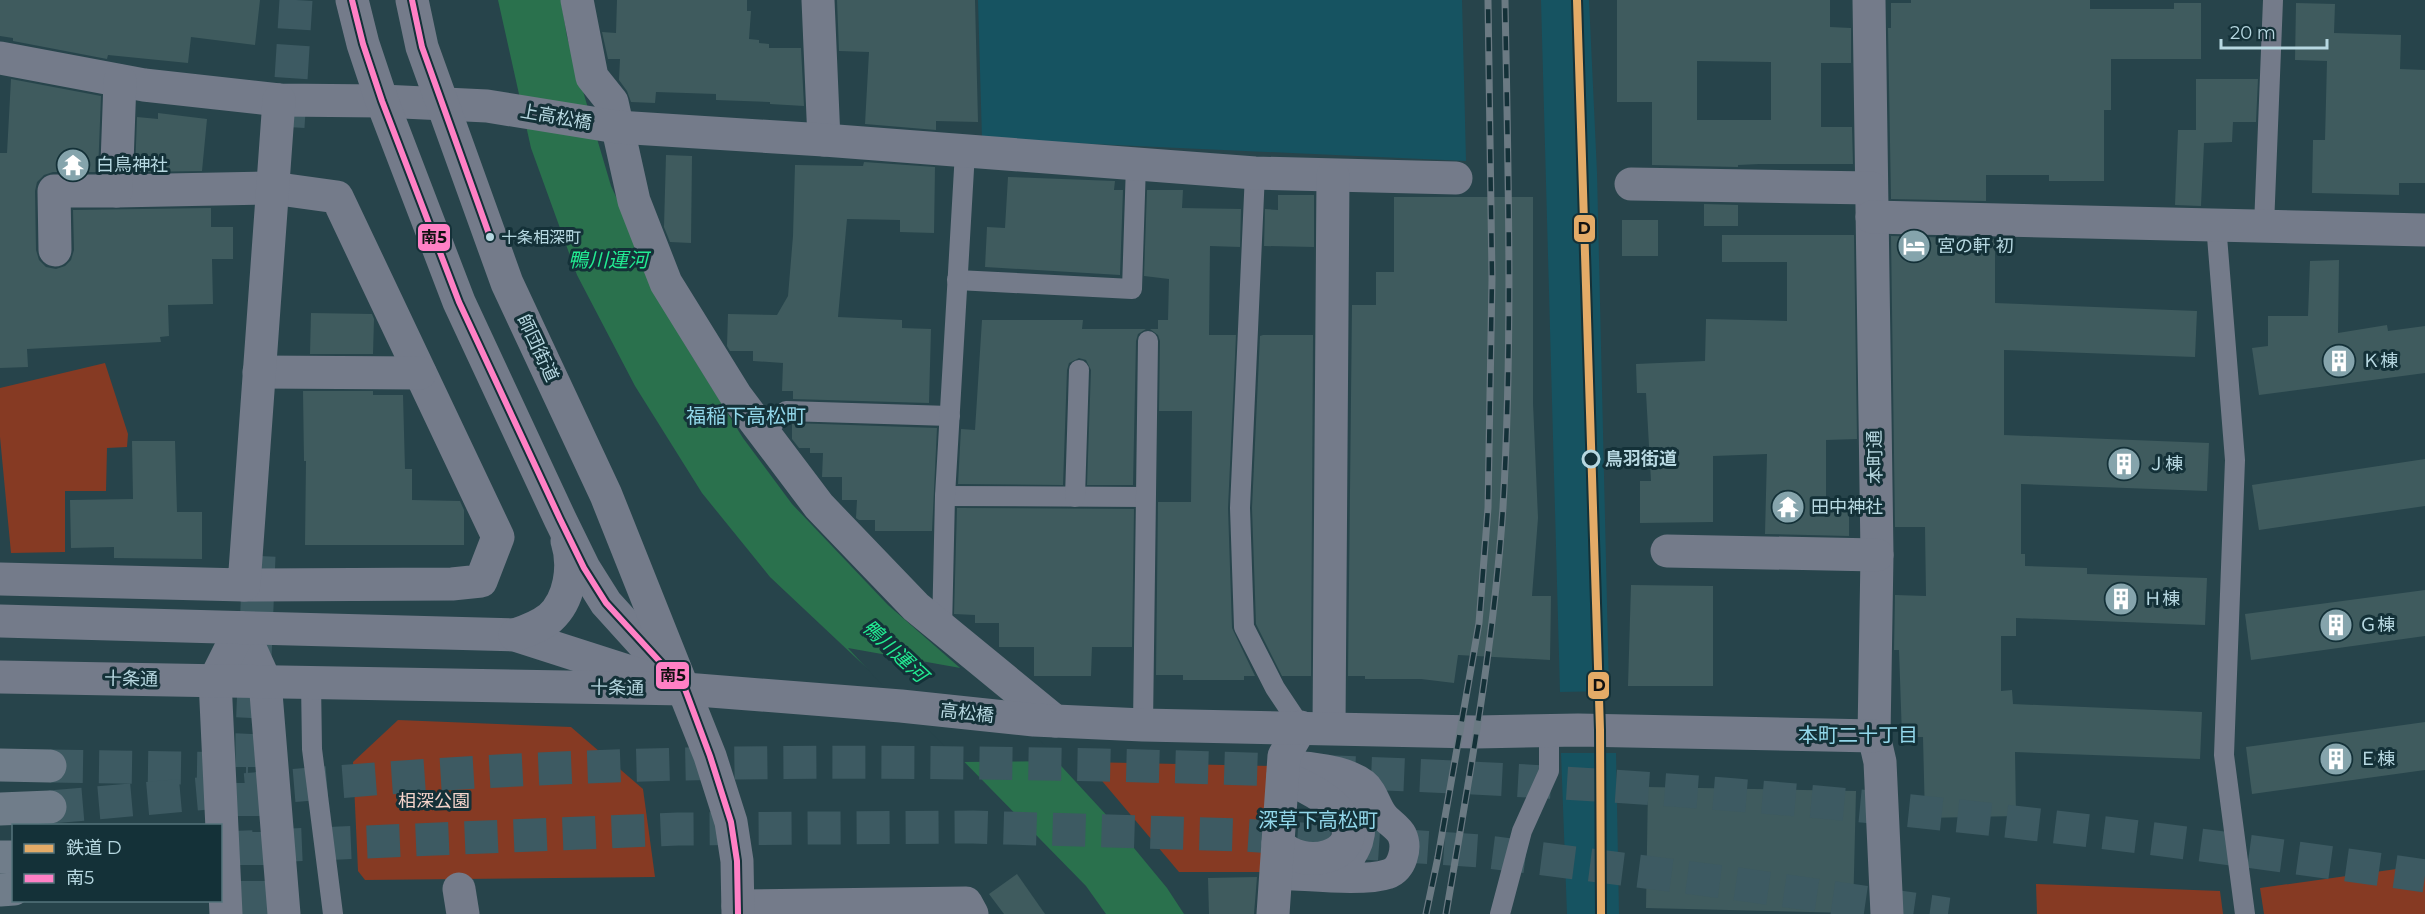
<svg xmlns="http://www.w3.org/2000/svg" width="2425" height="914" font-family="Montserrat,'Noto Sans JP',sans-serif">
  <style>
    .built { fill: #165361 }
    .green { fill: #863a23 }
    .water { fill: #2a714d }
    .pier { fill: #27444b }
    .building { fill: #3f5b5e; fill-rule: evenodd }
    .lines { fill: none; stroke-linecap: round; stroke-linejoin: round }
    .motorway-tunnel { stroke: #3d5a62; stroke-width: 33; stroke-dasharray: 33 16; stroke-linecap: butt }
    .service { stroke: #747b8a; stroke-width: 20 }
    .pedestrian { stroke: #747b8a; stroke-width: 30 }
    .minor { stroke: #747b8a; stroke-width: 33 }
    .tertiary { stroke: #747b8a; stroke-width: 33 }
    .motorway { stroke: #707d8a; stroke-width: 33 }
    .rail-casing { stroke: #6b7a83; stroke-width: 7 }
    .rail { stroke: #143138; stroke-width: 4.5; stroke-dasharray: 14; stroke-linecap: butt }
    .bus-1-casing { stroke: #143138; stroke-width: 10 }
    .bus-1 { stroke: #ff80c5; stroke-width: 6 }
    .rail-1-casing { stroke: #143138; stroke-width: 12 }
    .rail-1 { stroke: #e4ab67; stroke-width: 8 }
    .bus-dot { fill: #b7d8e1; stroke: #143138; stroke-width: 2 }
    .stop-dot { fill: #143138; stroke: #b7d8e1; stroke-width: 3 }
    .labels { text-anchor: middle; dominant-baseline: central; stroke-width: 6; stroke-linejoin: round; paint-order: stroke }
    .bus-label { font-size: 16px; fill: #b7d8e1; stroke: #143138; text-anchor: start }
    .street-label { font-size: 18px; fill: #b7d8e1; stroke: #143138 }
    .poi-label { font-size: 18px; fill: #b7d8e1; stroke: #143138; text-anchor: start }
    .stop-label { font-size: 18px; font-weight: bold; fill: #b7d8e1; stroke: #143138; text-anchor: start }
    .park-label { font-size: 18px; fill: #f6d5cc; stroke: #143138 }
    .water-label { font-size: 20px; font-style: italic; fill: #22eb92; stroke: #143138 }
    .neighbourhood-label { font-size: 20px; fill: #92d7ea; stroke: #143138 }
    .line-badge { stroke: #143138; stroke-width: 2 }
    .pale-badge-label { font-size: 16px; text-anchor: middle; font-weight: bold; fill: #111 }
  </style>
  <rect width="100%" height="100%" fill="#27444b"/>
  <!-- built -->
  <g class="built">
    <polygon points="978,0 1462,0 1466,161 982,139"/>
    <polygon points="1541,0 1589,0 1597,173 1609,691 1560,692"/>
    <polygon points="1561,753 1616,753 1619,914 1567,914"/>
  </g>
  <!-- green -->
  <g class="green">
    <polygon points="105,363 128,434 127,447 107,448 106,491 65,491 65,552 11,553 0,437 0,388"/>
    <polygon points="398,720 571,727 643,789 655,877 365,880 358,871 353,762"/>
    <polygon points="1086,762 1271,766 1270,872 1179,872"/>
    <polygon points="2425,865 2425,914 2264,914 2260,888"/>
    <polygon points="2036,884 2220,891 2223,914 2037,914"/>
  </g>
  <!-- water -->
  <polygon class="water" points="498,0 561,0 567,37 611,186 684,343 743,438 792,504 888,605 959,667 1051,755 1110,819 1167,888 1184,914 1106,914 1086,886 938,735 770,577 702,493 635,386 577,275 531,148"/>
  <!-- pier -->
  <polygon class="pier" points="848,648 966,669 1061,761 961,762 883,686"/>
  <!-- building -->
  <g class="building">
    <polygon points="0,0 260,0 255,45 191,37 188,63 108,55 107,59 13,41 13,38 0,36"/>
    <polygon points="617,0 747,0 747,11 751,11 749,39 759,40 759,43 769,44 769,48 801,48 804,106 770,104 770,102 716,100 716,94 656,92 655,103 631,102 627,91 619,80 620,59 608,59 602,32 616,33"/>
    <polygon points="837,0 975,0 978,122 936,121 936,130 865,124 869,52 839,51"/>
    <path d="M1617 0H1830V27L1851 28V63H1821V127H1852L1853 164H1759L1738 165V167L1652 165V102H1617ZM1697 61 1771 62V120H1697Z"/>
    <polygon points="1911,0 2090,0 2090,9 2174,9 2174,3 2201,3 2201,59 2111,59 2111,110 2104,110 2104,181 2049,181 2049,175 1986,175 1986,201 1891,199 1888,28 1891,28 1891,3 1911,3"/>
    <polygon points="2296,3 2335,4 2334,33 2401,35 2400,69 2425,70 2425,183 2399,183 2399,195 2312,193 2313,140 2325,140 2327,61 2295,60"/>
    <polygon points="11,79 101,96 98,172 53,172 44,175 37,182 35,191 36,250 39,260 46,267 56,269 65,266 71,260 74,250 73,210 211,208 211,227 233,227 233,259 212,259 213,304 168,305 169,336 160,337 161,342 27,349 28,367 0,368 0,153 7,153"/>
    <polygon points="2196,79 2258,79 2256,122 2233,122 2232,142 2204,143 2201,206 2175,205 2178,130 2196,130"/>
    <polygon points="158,113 207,119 202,171 135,172 137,117 158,119"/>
    <polygon points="666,155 692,156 691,243 670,242 664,227"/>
    <polygon points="864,162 935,167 934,233 900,232 900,220 847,219 838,317 902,320 902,328 931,329 929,403 793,399 793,391 782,391 783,363 753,361 753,351 730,351 727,346 728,314 777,315 788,296 793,236 795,165 863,166"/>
    <polygon points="1008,177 1115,181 1114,190 1123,190 1120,275 985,267 987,227 1005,228"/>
    <polygon points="1147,190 1183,190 1182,208 1241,209 1240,247 1210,246 1209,335 1236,335 1228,508 1232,628 1255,676 1244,676 1244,680 1183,680 1183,675 1156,675 1158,502 1191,502 1192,411 1159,411 1160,341 1158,335 1150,329 1158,329 1158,320 1168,320 1169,279 1144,276"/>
    <polygon points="1278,195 1314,195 1314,247 1264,246 1265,209 1278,210"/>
    <polygon points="1394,197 1533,197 1533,403 1538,518 1532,596 1551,596 1550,660 1458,655 1454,683 1421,679 1365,679 1365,676 1348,676 1352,305 1376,305 1376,272 1394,272"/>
    <polygon points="1704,204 1738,205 1738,226 1704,226"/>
    <rect x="1622" y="220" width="36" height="36"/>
    <polygon points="1722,235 1854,235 1857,439 1826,440 1826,510 1849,510 1849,536 1765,534 1767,454 1713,456 1713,522 1640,523 1640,481 1651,481 1646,393 1637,393 1636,364 1705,361 1706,319 1787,321 1787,262 1722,262"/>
    <polygon points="1891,236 1995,239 1995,303 2197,311 2195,357 2004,350 2004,435 2209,443 2207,491 2021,484 2021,554 2025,554 2025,566 2087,568 2087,574 2207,578 2205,625 2016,618 2016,636 2001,636 2001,691 2012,690 2013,704 2202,712 2200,759 2015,752 2016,816 1925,818 1923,737 1902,737 1899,650 1894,650 1895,595 1926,596 1925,527 1895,527"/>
    <polygon points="2339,260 2338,333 2387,325 2388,331 2425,326 2425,373 2259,395 2252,348 2268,346 2268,316 2308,316 2310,261"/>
    <polygon points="311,313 372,314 374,319 373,354 310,354"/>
    <polygon points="982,320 1083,320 1082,329 1146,329 1138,334 1136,341 1133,485 1087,485 1091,370 1086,360 1079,358 1069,363 1067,370 1063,485 958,484 961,429 975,430"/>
    <polygon points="1263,335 1313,335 1311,676 1282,676 1256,624 1252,508 1260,336"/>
    <polygon points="303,391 373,391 373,395 403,395 405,469 412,469 412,500 460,501 464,510 464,545 305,545 306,461 304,461"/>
    <polygon points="792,423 937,428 932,531 875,531 875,520 859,520 856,518 857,500 842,500 842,477 822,477 823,453 810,453 810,448 799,448 792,439"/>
    <polygon points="132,441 175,441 177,512 202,512 202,559 114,558 114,547 71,548 70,500 133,499"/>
    <polygon points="2425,459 2425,506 2259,530 2252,485"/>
    <polygon points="957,508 1134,509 1132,647 1092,647 1091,676 1034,676 1034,647 999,647 999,623 975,623 975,615 954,614"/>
    <polygon points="1631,585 1713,586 1713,686 1628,686"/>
    <polygon points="2425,590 2425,636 2251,660 2245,614"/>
    <polygon points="2425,722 2425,770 2252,794 2246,747"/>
    <polygon points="1648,787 1856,791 1853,913 1646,908"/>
    <polygon points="1017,874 1045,914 1004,914 989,894"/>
    <polygon points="1257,877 1254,914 1209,914 1208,878"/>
  </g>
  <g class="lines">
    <!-- motorway-tunnel -->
    <g class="motorway-tunnel">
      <polyline points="288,127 296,0"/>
      <polyline points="50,766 248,769"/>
      <path d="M50 807C193 795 336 780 480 772 687 760 895 761 1102 765 1313 770 1525 778 1736 795 1966 813 2196 843 2425 876"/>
      <polyline points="220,848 678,829 973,827 1243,835 1481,851 1731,883 1948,914"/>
      <polyline points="252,914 252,735 259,556"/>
    </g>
    <!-- service -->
    <g class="service">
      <polyline points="1255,173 1240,508 1244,627 1275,688 1301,727"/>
      <polyline points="2216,224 2235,460 2224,755 2245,914"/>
      <polyline points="2264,226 2273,0"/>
      <polyline points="957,280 1132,289 1136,164"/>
      <polyline points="762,434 786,411 950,416"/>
      <polyline points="945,496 1145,497"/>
      <polyline points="1075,497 1079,370"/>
      <polyline points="942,630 945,496 965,152"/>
      <polyline points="311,682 312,749 333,914"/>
      <polyline points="1143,725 1148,341"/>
      <polyline points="1500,914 1522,831 1549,771 1549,730"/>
    </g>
    <!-- pedestrian -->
    <path class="pedestrian" d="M1302 766C1323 769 1347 771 1364 784 1373 791 1376 806 1383 815 1388 822 1398 827 1402 835 1408 848 1402 870 1388 874 1364 882 1312 876 1286 875V867C1302 867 1328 871 1342 864 1350 860 1355 850 1358 842 1370 801 1333 788 1302 778Z"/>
    <!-- minor -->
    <g class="minor">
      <polyline points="577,0 592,77 612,102 634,201 666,283 736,396 819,506 916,607 1055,721"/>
      <polyline points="818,0 824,140"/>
      <polyline points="1869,0 1877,555 1874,736 1880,762 1887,914"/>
      <polyline points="0,58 144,85 279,100 382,101 487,106 617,127 824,140 1255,173 1456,178"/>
      <polyline points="1631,184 1871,188"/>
      <polyline points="116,191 272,188 337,197 498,537 481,581 452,584 244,585"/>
      <polyline points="55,250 54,191 116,191 120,81"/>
      <polyline points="259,372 420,373"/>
      <polyline points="1667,551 1877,555"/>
      <polyline points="0,579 244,585 279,100"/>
      <polyline points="241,628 265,681 284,914"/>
      <polyline points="1329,727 1333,176"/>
      <path d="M1278 843C1302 873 1365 856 1344 819 1332 798 1303 786 1283 776"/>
      <polyline points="459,889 463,914"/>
      <polyline points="738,906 966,903 972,914"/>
      <polyline points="226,914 215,680 241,628"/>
      <polyline points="1273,914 1284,756 1301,727"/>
    </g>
    <!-- tertiary -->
    <g class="tertiary">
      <polyline points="352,0 363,44 382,101 459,302 560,519 584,568 606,603 673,677"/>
      <polyline points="412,0 422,47 507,283 606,495 710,756 731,822 737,861 738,914"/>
      <polyline points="1872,217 2425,230"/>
      <polyline points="0,621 515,635 649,678"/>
      <path d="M515 635C527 631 540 626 550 618 570 600 575 566 567 541"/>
      <polyline points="0,677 685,689 901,706 1034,720 1143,725 1476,732 1578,730 1874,736"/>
    </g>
    <!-- motorway -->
    <g class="motorway">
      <polyline points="0,765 50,766"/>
      <polyline points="0,809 50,807"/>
      <polyline points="0,857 14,857"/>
      <polyline points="0,890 14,889"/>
    </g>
    <defs>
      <g id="rail">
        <polyline points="1426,914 1438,857 1479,623 1488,508 1492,278 1488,0"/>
        <path d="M1446 914C1469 779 1494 644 1503 507 1513 338 1508 169 1505 0"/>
      </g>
    </defs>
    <!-- rail casing -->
    <use href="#rail" class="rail-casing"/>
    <!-- rail -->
    <use href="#rail" class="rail"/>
    <defs>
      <g id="bus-1">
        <polyline points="352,0 363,44 382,101 459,302 560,519 584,568 606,603 685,689 710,756 731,822 737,861 738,914"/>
        <polyline points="412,0 422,47 490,237"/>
      </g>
    </defs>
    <!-- bus-1 casing -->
    <use href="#bus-1" class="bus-1-casing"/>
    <!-- bus-1 -->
    <use href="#bus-1" class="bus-1"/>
    <defs>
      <polyline id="rail-1" points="1577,0 1600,730 1601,914"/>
    </defs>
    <!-- rail-1 casing -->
    <use href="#rail-1" class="rail-1-casing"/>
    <!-- rail-1 -->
    <use href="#rail-1" class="rail-1"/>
  </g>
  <!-- icons -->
  <defs>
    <symbol id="temple-disc" viewBox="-11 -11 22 22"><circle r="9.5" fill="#85a4ac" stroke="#143138"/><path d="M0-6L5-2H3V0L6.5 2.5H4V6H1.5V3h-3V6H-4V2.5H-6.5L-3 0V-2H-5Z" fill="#fff"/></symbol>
    <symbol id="hotel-disc" viewBox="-11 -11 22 22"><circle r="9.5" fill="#85a4ac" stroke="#143138"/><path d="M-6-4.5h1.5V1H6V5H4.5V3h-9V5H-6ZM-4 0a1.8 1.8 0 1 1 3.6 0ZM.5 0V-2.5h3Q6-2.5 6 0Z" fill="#fff"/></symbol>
    <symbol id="building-disc" viewBox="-11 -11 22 22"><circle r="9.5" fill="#85a4ac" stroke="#143138"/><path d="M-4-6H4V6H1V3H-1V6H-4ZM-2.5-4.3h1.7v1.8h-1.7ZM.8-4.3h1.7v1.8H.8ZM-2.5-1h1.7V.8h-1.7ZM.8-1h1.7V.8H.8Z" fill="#fff"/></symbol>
  </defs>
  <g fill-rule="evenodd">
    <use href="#temple-disc" x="54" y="146" width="38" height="38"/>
    <use href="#hotel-disc" x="1895" y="227" width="38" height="38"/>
    <use href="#building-disc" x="2320" y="342" width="38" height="38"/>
    <use href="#building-disc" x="2105" y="445" width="38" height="38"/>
    <use href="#temple-disc" x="1769" y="488" width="38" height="38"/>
    <use href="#building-disc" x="2102" y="580" width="38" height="38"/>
    <use href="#building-disc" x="2317" y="606" width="38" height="38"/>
    <use href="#building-disc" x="2317" y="740" width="38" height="38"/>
  </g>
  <!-- markers -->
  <circle class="bus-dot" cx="490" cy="237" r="5"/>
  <circle class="stop-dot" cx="1591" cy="459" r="8"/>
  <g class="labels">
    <!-- bus labels -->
    <g class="bus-label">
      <text x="501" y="237">十条相深町</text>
    </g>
    <!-- street labels -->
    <g class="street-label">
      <text transform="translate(556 117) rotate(10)">上高松橋</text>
      <text transform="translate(538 348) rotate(65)">師団街道</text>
      <text transform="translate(1875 457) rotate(-91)">本町通</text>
      <text transform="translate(131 679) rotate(1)">十条通</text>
      <text transform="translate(617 688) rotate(1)">十条通</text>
      <text transform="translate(967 713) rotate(6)">高松橋</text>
    </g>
    <!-- poi labels -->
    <g class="poi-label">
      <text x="96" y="165">白鳥神社</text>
      <text x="1937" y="246">宮の軒 初</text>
      <text x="2362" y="361">Ｋ棟</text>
      <text x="2147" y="464">Ｊ棟</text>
      <text x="1811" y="507">田中神社</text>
      <text x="2144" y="599">Ｈ棟</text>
      <text x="2359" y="625">Ｇ棟</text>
      <text x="2359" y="759">Ｅ棟</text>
    </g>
    <!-- stop labels -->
    <g class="stop-label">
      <text x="1605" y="459">鳥羽街道</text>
    </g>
    <!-- park labels -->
    <g class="park-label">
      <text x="434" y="801">相深公園</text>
    </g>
    <!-- water labels -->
    <g class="water-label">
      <text x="608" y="260">鴨川運河</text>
      <text transform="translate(895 651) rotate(43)">鴨川運河</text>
    </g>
    <!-- neighbourhood labels -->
    <g class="neighbourhood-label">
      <text x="746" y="416">福稲下高松町</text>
      <text x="1858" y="735">本町二十丁目</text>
      <text x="1318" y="820">深草下高松町</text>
    </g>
  </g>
  <g class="line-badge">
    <rect x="1573" y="214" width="23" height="29" rx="6" fill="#e4ab67"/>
    <rect x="417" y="223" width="34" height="29" rx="6" fill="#ff80c5"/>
    <rect x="655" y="661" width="35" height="29" rx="6" fill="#ff80c5"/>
    <rect x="1587" y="671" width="23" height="29" rx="6" fill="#e4ab67"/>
  </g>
  <g class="pale-badge-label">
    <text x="1584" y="234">D</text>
    <text x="434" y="243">南5</text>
    <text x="673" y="681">南5</text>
    <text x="1599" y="691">D</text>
  </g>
  <!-- legend -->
  <rect x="12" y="824" width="210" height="78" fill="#143138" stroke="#55747c" stroke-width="1.5"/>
  <rect x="24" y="844" width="30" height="9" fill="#e4ab67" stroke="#55747c" stroke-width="1.5"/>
  <text x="66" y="854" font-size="18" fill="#b7d8e1">鉄道 D</text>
  <rect x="24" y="874" width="30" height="9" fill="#ff80c5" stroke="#55747c" stroke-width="1.5"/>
  <text x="66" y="884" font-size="18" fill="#b7d8e1">南5</text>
  <!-- scale -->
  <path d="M2221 39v9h106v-9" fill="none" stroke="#b7d8e1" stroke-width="3"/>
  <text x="2230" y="39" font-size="18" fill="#b7d8e1" stroke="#143138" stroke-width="4.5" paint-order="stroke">20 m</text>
</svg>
